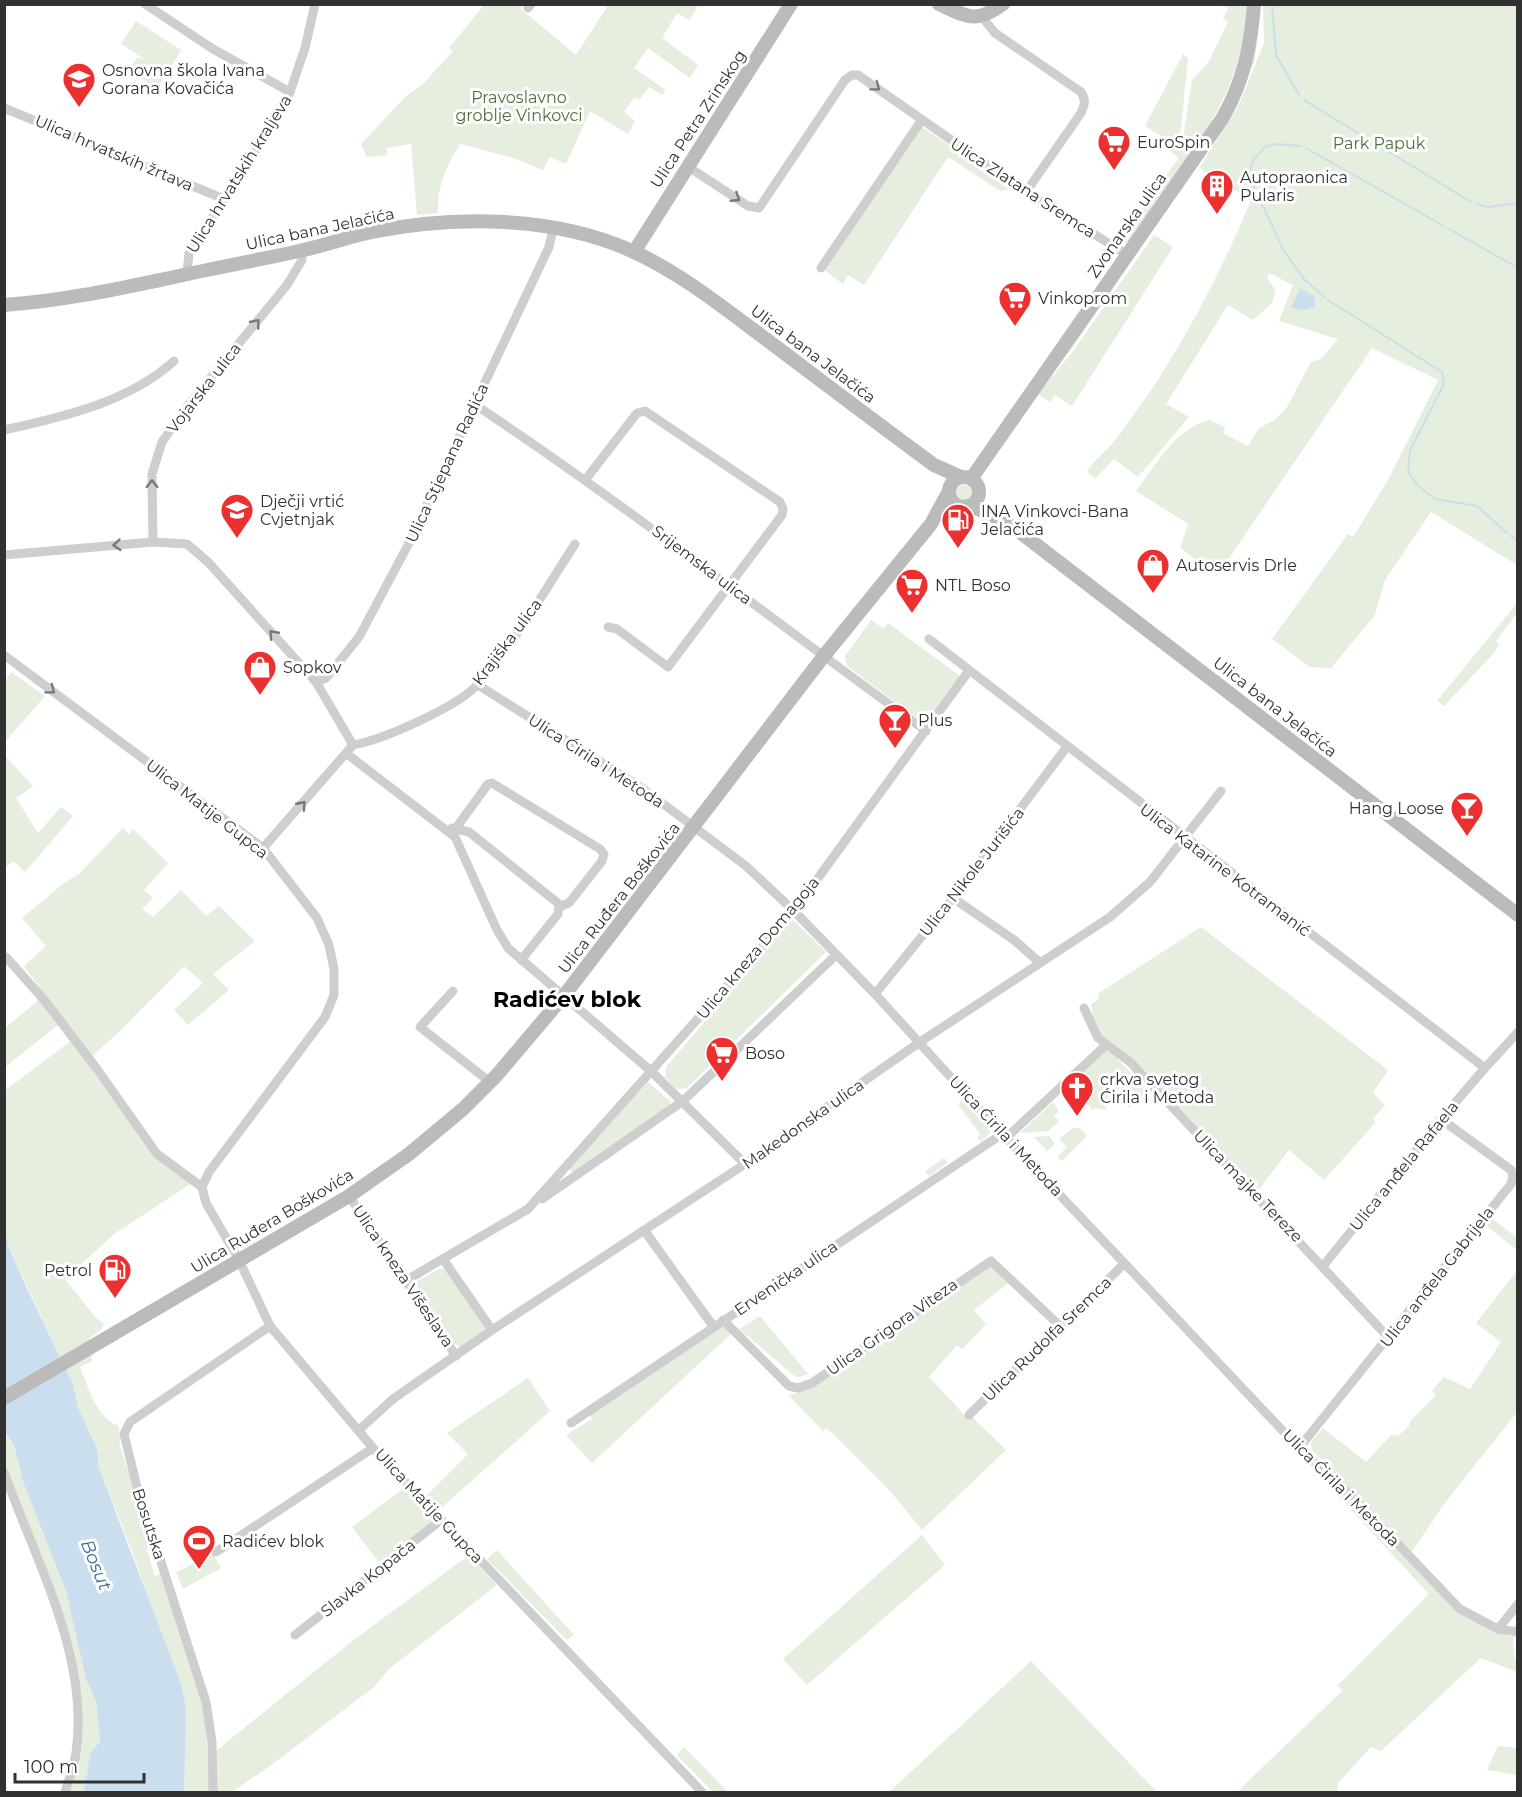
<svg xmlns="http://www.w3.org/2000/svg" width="1522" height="1797" font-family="Montserrat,sans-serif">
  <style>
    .green { fill: #e6eedf }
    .water { fill: #cbdeee }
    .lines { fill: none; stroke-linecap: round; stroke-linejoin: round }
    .stream { stroke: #cbdeee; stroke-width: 2 }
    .street { stroke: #cecece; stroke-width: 9 }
    .secondary { stroke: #bbb; stroke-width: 14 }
    .oneway { stroke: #787878 }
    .labels { text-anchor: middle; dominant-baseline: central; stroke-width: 6; stroke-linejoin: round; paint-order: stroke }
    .poi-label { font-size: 16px; fill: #313131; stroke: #fff; text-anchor: start }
    .park-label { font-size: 16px; fill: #506f3c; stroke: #fff }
    .street-label { font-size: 16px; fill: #313131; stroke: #fff }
    .water-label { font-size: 18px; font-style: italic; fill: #3b6c97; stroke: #fff }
    .district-label { font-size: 22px; font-weight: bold; fill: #000; stroke: #fff }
  </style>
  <rect width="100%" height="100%" fill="#fff"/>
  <!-- green -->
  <g class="green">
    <path d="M485 4 523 5 521 9 576 55 608 5H698L690 20 677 13 662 38 698 65 690 78 648 48 634 68 666 90 662 95 649 87 639 100 634 98 624 112 635 121 628 134 590 111 566 164 550 157 543 170 513 158 460 144C446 167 437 185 438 213L417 215 411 144 386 148 388 155 367 157 361 144 407 95 422 85 453 51 449 48Z"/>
    <path d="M1224 5H1247C1245 97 1180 168 1129 241L1120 245 1113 242 1116 236 1123 233 1179 158 1166 148 1177 147 1182 144 1192 80 1208 63 1228 22 1223 19 1228 8Z"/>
    <polygon points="1258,5 1261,5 1255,59 1236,108 1073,347 1050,373 1223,123"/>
    <path d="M1263 5H1517V565L1431 512 1385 580 1375 615 1331 668 1310 667 1272 639 1348 534 1353 537 1388 480 1438 380 1372 348 1217 576 1180 548 1188 524 1136 491C1157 464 1176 428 1209 420L1225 427 1223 433 1248 446 1259 428 1275 420 1287 407 1311 362 1321 359 1338 339 1279 321 1293 285 1269 273 1267 278 1276 291 1272 303 1253 320 1228 305 1166 404 1189 417 1138 477 1114 459 1095 479 1087 471C1094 461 1104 453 1112 444 1170 370 1215 287 1251 200L1199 168 1238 107 1264 43Z"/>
    <polygon points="136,21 181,50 158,88 128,71 138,57 147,61 121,44"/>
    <polygon points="1183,54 1188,59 1180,136 1171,142 1145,126"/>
    <polygon points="922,127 1015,189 1000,191 948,157 864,285 848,275 843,284 824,270"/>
    <polygon points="1154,235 1173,247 1072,406 1055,395 1051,402 1037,394 1071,354"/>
    <circle cx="964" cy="493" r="8"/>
    <polygon points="1517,603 1517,613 1496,641 1499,645 1493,654 1444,706 1437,701"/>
    <polygon points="871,620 884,629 888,623 960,676 930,717 924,720 915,717 846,665 845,656"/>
    <polygon points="11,672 45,696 5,742 5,682"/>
    <polygon points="5,756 33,786 16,798 38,833 61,807 73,816 25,872 13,861 5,868"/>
    <polygon points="123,828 129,835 133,829 168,863 144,890 153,898 142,909 153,917 181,890 206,916 219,906 255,941 213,974 229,990 188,1025 174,1010 203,983 184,966 120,1031 90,1058 24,966 46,946 22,918 64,883 79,874"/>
    <polygon points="792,919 826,952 687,1088 676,1089 665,1077 666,1067"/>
    <polygon points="1201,927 1388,1070 1373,1093 1385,1105 1373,1119 1376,1122 1324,1180 1289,1150 1257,1192 1105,1040 1094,1026 1091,1004 1098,1000 1099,993"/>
    <polygon points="40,999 58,1025 5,1067 5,1028"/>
    <path d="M71 1041 156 1158 192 1183 114 1234 65 1279 95 1317 104 1324 101 1330 89 1338 92 1361 80 1367C89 1388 96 1418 119 1426L120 1446 152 1545 147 1550 155 1576 160 1574 196 1679 205 1717 210 1792H183L186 1708 132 1551 99 1468 97 1449 78 1407 73 1384 9 1248 4 1229V1091Z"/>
    <polygon points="1105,1051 1111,1052 1131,1073 1104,1110 1095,1108 1093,1110 1084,1100 1080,1104 1075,1103 1063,1090 1071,1082 1075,1082 1075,1078"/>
    <polygon points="1137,1079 1147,1091 1129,1108 1120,1099 1131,1089 1129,1088"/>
    <polygon points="648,1082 670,1101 670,1107 574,1173 571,1172 570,1167"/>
    <polygon points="963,1100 991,1132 981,1142 977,1137 980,1134 958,1104"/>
    <polygon points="1053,1102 1059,1111 1054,1116 1059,1122 1048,1131 1020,1133"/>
    <polygon points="1073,1128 1080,1128 1087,1136 1062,1161 1057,1157 1067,1147 1059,1139"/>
    <polygon points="1050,1136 1055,1144 1047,1151 1034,1137"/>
    <polygon points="944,1158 948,1163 929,1176 925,1171"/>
    <polygon points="1489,1216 1517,1238 1517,1250 1483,1223"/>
    <polygon points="992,1265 1011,1281 974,1310 986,1325 962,1349 957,1345 929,1377 969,1420 972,1417 1006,1450 922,1530 891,1492 833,1434 826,1428 823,1431 789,1396 815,1385"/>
    <polygon points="438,1269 445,1269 485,1326 484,1330 461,1347 454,1344 415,1285 416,1282"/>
    <polygon points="1517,1271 1517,1412 1444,1504 1411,1553 1319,1458 1312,1450 1311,1442 1323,1428 1366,1462 1392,1434 1398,1436 1409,1426 1410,1421 1436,1395 1432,1390 1444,1377 1470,1389 1501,1342 1476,1323"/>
    <polygon points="760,1316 808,1374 797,1378 739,1329"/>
    <polygon points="721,1326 732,1333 592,1463 566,1435 592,1419 589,1414"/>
    <polygon points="528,1378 550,1411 440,1509 426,1496 468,1454 447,1433"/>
    <polygon points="4,1432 14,1445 23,1482 66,1591 86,1679 96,1702 100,1741 90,1754 84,1792 68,1792 78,1689 5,1463"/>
    <polygon points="404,1488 435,1521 380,1564 352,1527"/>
    <path d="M1342 1491C1360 1510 1379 1529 1397 1548 1432 1584 1462 1625 1514 1637 1511 1651 1517 1658 1517 1672L1481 1658 1381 1751 1371 1747 1338 1783V1792H1237L1342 1691 1338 1685 1429 1594 1337 1495Z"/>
    <polygon points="922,1535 945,1565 807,1685 783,1659"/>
    <polygon points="497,1550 565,1625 574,1635 567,1640 487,1559"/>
    <polygon points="213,1554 221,1568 183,1589 176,1572"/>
    <polygon points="469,1555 497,1585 389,1669 374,1687 270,1766 232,1792 217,1792 215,1753 218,1749 355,1639"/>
    <polygon points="1031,1661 1157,1792 889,1792"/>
    <polygon points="1498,1746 1517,1748 1517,1775 1487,1770"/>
    <polygon points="684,1747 728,1792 713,1792 677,1755"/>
  </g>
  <!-- water -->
  <g class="water">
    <polygon points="1300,288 1315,297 1315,307 1304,310 1291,308"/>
    <polygon points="4,1229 9,1248 26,1286 73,1384 78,1407 97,1449 99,1468 181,1684 186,1708 184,1792 84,1792 90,1754 100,1741 96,1702 86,1679 66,1591 23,1482 14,1445 5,1432"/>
  </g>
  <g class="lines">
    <!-- stream -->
    <g class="stream">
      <polyline points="1272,4 1276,55 1299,95"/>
      <polyline points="1304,100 1471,202"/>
      <polyline points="1301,146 1277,144 1265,147 1253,160 1249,177 1284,251 1305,280 1324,297"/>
      <polyline points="1306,148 1444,226"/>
      <polyline points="1476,204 1488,207 1518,203"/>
      <polyline points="1449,229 1518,268"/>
      <polyline points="1328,300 1442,372 1444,384 1410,450 1408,467 1410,475 1418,486 1435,499 1477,506 1507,533"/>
      <polyline points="1511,536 1518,542"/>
    </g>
    <!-- street -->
    <g class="street">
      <polyline points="145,4 213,49 290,92"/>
      <polyline points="528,8 531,4"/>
      <path d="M982 17 995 33 1081 92C1086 100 1085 104 1081 113L1026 192"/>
      <polyline points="4,108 224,199"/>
      <polyline points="687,166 748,206 759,208 845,80 852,75 858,75 1026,192 1126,254"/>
      <polyline points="821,268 921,121"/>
      <polyline points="187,274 189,253 252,157 290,92 305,48 315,4"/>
      <path d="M474 404C629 507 775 622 926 731"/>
      <path d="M4 430C63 417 129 402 174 361"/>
      <polyline points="586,479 637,413 645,411 780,502 783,509 782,515 668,667 617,629 608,627"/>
      <polyline points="153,542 152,474 162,442 189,404 287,285 302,260 301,251"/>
      <polyline points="4,555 153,542 187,544 208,562 316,682 353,745 263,848"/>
      <polyline points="929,639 1485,1068 1518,1032"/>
      <polyline points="4,655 263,848 317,918 329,945 334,969 334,995 325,1017 209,1172 202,1187 206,1203 239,1260 270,1326 373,1448 702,1792"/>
      <polyline points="316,682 326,678 359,637 408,545 549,247 553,229"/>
      <polyline points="478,685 642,788 746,866 794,911 875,994 1006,1138 1299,1448 1353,1497 1460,1609 1498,1629 1518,1632"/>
      <path d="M353 745C382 740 460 706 479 683 516 641 545 590 575 544"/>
      <polyline points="347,754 455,837 497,930 508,948 652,1072 745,1164"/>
      <polyline points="452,828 469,832 559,904 558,914 521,960"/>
      <polyline points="456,828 488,784 492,783 600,849 604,854 602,861 569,903 559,907"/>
      <polyline points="953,898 1014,940 1039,962"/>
      <polyline points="6,957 45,1001 97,1069 157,1154 202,1187"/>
      <polyline points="453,991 420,1027 490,1082"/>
      <polyline points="875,994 953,898 1066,748"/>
      <polyline points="1084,1008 1098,1038 1130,1062 1389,1338"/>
      <polyline points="1006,1138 1106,1045"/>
      <polyline points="349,1196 456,1356"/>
      <polyline points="542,1199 683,1101 836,955"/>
      <polyline points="644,1230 713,1326"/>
      <polyline points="443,1259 492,1330"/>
      <polyline points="1324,1265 1441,1119 1485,1068"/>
      <polyline points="405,1281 528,1209 794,911 968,672"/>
      <polyline points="723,1320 789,1386 798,1388 812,1383 991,1261 1060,1326"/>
      <polyline points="969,1415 1124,1264"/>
      <polyline points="571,1423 1002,1134"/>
      <polyline points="359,1430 393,1399 492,1330 745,1164 920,1042 1110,917 1150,882 1221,791"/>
      <polyline points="1299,1448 1511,1184 1513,1176 1511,1170 1441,1119"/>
      <path d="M4 1472C35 1560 90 1656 76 1753 74 1766 69 1779 65 1792"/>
      <polyline points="216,1552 373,1448"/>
      <polyline points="1498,1629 1518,1604"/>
      <polyline points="295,1635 441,1520"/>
      <polyline points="213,1792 212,1742 206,1702 137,1487 124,1434 130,1422 270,1326"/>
    </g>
    <!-- secondary -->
    <g class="secondary">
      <path d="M939 4C967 17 976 24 1003 4"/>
      <polyline points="634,252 791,4"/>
      <path d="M4 305C64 301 121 288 179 276 219 267 259 260 299 251 323 246 348 237 372 232 455 215 554 216 632 251 681 273 725 309 767 340 823 382 878 424 934 465L961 477"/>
      <circle cx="964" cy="492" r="15"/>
      <path d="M971 479 1222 119C1243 83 1251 46 1254 4"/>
      <polyline points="967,506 984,511 1012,526 1518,915"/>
      <polyline points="4,1398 349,1196 409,1154 463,1109 497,1075 563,997 823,657 931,524 949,491"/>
    </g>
  </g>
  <!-- one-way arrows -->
  <defs><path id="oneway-chevron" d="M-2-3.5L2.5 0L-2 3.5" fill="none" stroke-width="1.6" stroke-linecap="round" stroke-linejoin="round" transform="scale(1.5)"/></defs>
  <g class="oneway">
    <use href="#oneway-chevron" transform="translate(876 87) rotate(37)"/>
    <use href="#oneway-chevron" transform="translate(736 198) rotate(33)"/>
    <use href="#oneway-chevron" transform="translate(256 323) rotate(-51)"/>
    <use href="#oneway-chevron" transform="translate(152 484) rotate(-91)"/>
    <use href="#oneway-chevron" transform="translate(117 545) rotate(175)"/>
    <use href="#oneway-chevron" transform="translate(273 634) rotate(-132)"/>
    <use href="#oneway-chevron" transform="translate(51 690) rotate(37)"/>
    <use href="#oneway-chevron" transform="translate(302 805) rotate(-48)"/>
  </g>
  <!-- icons -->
  <defs>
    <symbol id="school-pin" viewBox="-11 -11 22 30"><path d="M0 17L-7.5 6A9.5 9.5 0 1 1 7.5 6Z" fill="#ec302f" stroke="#fff"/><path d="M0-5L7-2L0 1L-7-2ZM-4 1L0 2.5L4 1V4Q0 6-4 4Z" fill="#fff"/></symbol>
    <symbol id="supermarket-pin" viewBox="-11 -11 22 30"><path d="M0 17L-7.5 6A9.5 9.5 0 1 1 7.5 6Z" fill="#ec302f" stroke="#fff"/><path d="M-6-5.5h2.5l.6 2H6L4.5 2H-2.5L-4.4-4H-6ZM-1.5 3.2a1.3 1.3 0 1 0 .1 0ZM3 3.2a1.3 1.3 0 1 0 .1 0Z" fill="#fff"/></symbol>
    <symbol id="building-pin" viewBox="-11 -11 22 30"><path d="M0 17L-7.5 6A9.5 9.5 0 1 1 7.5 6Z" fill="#ec302f" stroke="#fff"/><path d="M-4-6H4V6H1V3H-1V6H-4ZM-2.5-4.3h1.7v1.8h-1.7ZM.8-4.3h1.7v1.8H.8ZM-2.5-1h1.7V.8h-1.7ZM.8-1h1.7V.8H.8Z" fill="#fff"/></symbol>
    <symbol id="fuel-pin" viewBox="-11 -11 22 30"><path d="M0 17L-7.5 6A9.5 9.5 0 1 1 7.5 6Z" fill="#ec302f" stroke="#fff"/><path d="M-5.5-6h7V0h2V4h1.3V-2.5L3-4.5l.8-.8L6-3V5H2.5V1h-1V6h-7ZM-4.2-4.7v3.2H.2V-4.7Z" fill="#fff"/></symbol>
    <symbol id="shop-pin" viewBox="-11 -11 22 30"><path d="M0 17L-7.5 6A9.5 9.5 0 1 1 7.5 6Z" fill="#ec302f" stroke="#fff"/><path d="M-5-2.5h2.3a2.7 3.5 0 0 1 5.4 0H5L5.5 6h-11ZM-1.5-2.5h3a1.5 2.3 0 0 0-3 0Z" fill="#fff"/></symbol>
    <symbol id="bar-pin" viewBox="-11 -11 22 30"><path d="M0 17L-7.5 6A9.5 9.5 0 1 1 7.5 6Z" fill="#ec302f" stroke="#fff"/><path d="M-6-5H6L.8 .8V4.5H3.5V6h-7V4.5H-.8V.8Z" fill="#fff"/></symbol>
    <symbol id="church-pin" viewBox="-11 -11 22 30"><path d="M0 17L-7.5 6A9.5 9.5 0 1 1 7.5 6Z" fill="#ec302f" stroke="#fff"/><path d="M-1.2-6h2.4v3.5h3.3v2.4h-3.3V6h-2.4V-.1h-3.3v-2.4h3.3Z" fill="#fff"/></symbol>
    <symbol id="stadium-pin" viewBox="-11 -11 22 30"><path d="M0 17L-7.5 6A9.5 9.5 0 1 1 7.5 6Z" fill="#ec302f" stroke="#fff"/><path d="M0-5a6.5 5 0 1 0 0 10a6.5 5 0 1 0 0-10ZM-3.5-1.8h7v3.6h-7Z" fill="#fff"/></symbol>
  </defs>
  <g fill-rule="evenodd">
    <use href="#school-pin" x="60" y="60" width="38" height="52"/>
    <use href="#supermarket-pin" x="1095" y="123" width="38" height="52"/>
    <use href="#building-pin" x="1198" y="167" width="38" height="52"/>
    <use href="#supermarket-pin" x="996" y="279" width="38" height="52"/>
    <use href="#school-pin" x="218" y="491" width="38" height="52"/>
    <use href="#fuel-pin" x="939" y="501" width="38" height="52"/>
    <use href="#shop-pin" x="1134" y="546" width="38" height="52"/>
    <use href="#supermarket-pin" x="893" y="566" width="38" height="52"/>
    <use href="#shop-pin" x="241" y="648" width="38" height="52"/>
    <use href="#bar-pin" x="876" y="701" width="38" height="52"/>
    <use href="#bar-pin" x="1448" y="789" width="38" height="52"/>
    <use href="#supermarket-pin" x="703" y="1034" width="38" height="52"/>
    <use href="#church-pin" x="1058" y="1069" width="38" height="52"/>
    <use href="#fuel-pin" x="96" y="1251" width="38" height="52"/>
    <use href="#stadium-pin" x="180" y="1522" width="38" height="52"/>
  </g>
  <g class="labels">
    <!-- poi labels -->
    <g class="poi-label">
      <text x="102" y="70">Osnovna škola Ivana<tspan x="102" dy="18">Gorana Kovačića</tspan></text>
      <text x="1137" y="142">EuroSpin</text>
      <text x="1240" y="177">Autopraonica<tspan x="1240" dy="18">Pularis</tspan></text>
      <text x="1038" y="298">Vinkoprom</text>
      <text x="260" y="501">Dječji vrtić<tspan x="260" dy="18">Cvjetnjak</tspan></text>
      <text x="981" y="511">INA Vinkovci-Bana<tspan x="981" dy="18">Jelačića</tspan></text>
      <text x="1176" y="565">Autoservis Drle</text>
      <text x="935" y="585">NTL Boso</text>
      <text x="283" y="667">Sopkov</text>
      <text x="918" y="720">Plus</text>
      <text x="1444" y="808" text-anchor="end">Hang Loose</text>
      <text x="745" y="1053">Boso</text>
      <text x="1100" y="1079">crkva svetog<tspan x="1100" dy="18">Ćirila i Metoda</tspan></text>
      <text x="92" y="1270" text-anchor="end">Petrol</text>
      <text x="222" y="1541">Radićev blok</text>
    </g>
    <!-- park labels -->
    <g class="park-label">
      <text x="519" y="97">Pravoslavno<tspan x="519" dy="18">groblje Vinkovci</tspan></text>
      <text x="1379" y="143">Park Papuk</text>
    </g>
    <!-- street labels -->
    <g class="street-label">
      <text transform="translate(698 119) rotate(-57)">Ulica Petra Zrinskog</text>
      <text transform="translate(114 153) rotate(23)">Ulica hrvatskih žrtava</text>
      <text transform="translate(239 174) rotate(-58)">Ulica hrvatskih kraljeva</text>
      <text transform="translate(1023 188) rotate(33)">Ulica Zlatana Sremca</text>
      <text transform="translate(1127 225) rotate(-55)">Zvonarska ulica</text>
      <text transform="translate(320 229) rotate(-12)">Ulica bana Jelačića</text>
      <text transform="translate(813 354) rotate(37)">Ulica bana Jelačića</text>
      <text transform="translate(204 388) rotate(-52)">Vojarska ulica</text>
      <text transform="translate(447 463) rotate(-65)">Ulica Stjepana Radića</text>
      <text transform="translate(702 565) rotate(37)">Srijemska ulica</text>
      <text transform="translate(507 642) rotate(-53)">Krajiška ulica</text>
      <text transform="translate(1275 707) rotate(38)">Ulica bana Jelačića</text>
      <text transform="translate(596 761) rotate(33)">Ulica Ćirila i Metoda</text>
      <text transform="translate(207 809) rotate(38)">Ulica Matije Gupca</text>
      <text transform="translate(1225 870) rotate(37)">Ulica Katarine Kotramanić</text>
      <text transform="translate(972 872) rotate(-52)">Ulica Nikole Jurišića</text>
      <text transform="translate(619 898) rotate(-52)">Ulica Ruđera Boškovića</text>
      <text transform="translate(758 948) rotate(-50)">Ulica kneza Domagoja</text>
      <text transform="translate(803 1124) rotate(-35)">Makedonska ulica</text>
      <text transform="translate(1006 1136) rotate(47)">Ulica Ćirila i Metoda</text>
      <text transform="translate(1404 1166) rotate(-51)">Ulica anđela Rafaela</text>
      <text transform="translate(1248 1186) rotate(46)">Ulica majke Tereze</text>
      <text transform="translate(272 1221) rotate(-31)">Ulica Ruđera Boškovića</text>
      <text transform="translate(403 1276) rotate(56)">Ulica kneza Višeslava</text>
      <text transform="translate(1437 1277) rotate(-52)">Ulica anđela Gabrijela</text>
      <text transform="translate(786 1278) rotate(-34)">Ervenička ulica</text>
      <text transform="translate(892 1327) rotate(-35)">Ulica Grigora Viteza</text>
      <text transform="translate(1047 1339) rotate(-44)">Ulica Rudolfa Sremca</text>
      <text transform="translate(1341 1488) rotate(45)">Ulica Ćirila i Metoda</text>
      <text transform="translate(429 1506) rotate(47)">Ulica Matije Gupca</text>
      <text transform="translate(149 1524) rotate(72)">Bosutska</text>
      <text transform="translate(368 1578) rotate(-38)">Slavka Kopača</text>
    </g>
    <!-- water labels -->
    <g class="water-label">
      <text transform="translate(96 1565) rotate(68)">Bosut</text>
    </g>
    <!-- district labels -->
    <g class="district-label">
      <text x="567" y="999">Radićev blok</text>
    </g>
  </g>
  <!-- border -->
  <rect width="1522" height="1797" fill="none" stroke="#313131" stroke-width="12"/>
  <!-- scale -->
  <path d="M15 1773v9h129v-9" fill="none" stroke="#313131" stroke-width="3"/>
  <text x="24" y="1773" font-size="18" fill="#313131" stroke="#ffffff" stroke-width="4.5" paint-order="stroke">100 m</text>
</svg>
